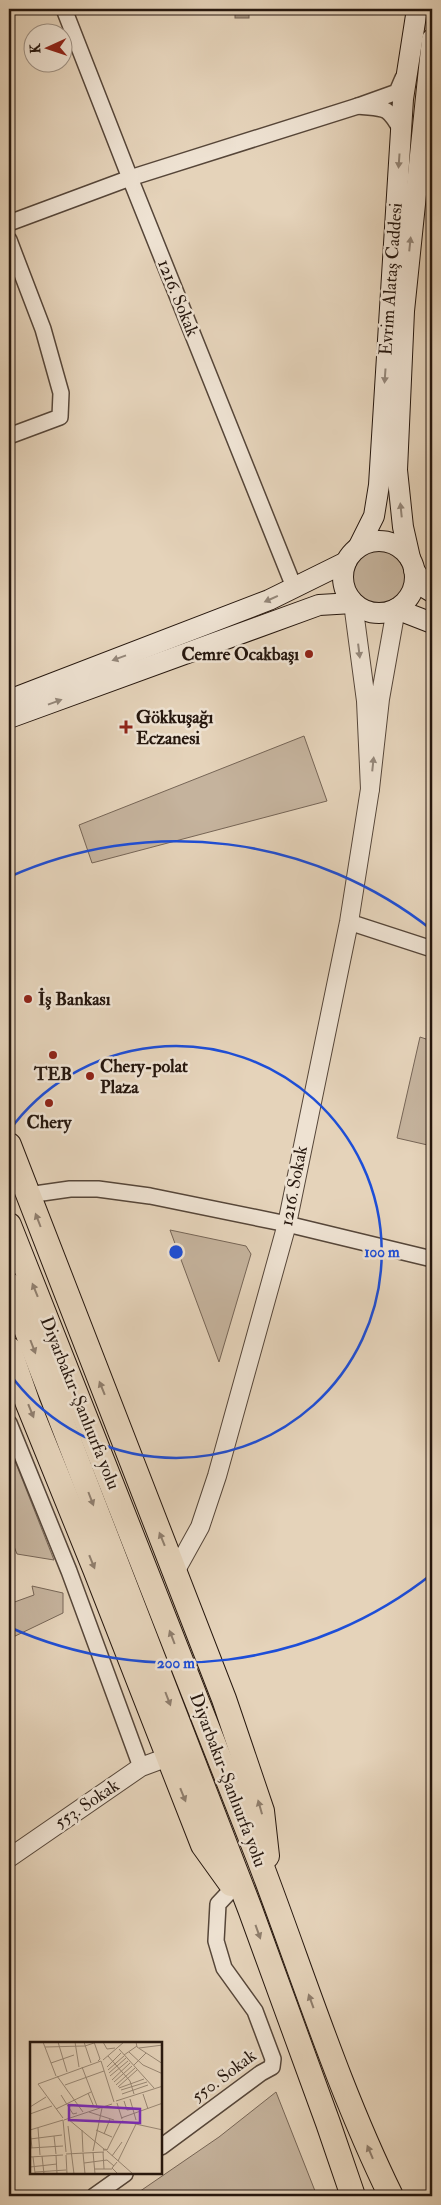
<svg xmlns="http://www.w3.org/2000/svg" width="441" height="2205" font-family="'IM FELL Double Pica',serif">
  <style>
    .green { fill: #c5b39d; stroke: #766556 }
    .water { fill: #a49380; stroke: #726152 }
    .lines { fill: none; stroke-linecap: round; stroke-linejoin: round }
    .minor-casing { stroke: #564639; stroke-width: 18 }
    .tertiary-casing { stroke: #564639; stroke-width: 20 }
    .secondary-casing { stroke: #26170e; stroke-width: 22 }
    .trunk-casing { stroke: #26170e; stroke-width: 26 }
    .minor { stroke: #eee2d2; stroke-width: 15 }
    .tertiary { stroke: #eee2d2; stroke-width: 18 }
    .secondary { stroke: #eee2d2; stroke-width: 20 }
    .trunk { stroke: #e5d3ba; stroke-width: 24 }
    .oneway { fill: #94877a }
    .oneway2 { fill: #8f7e6d }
    .ring { fill: none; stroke: #1d4ed8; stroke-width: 2.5 }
    .poi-dot { fill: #8f2418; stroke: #eee2d2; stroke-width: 2 }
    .labels { text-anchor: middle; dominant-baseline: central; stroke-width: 5; stroke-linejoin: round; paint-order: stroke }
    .street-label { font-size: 18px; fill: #26170e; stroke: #eee2d2 }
    .poi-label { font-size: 18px; font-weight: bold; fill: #26170e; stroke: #eee2d2; text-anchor: start }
    .inset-road { fill: none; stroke: #998875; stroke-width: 1 }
    .view { fill: #7b2cbf; fill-opacity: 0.15; stroke: #7b2cbf; stroke-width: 2.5 }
    .inset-edge { fill: none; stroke: #26170e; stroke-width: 2.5 }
    .centre { fill: #1d4ed8; stroke: #eee2d2; stroke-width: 2.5 }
    .ring-label { font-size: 15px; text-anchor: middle; font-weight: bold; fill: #1d4ed8; stroke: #eee2d2; stroke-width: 5; stroke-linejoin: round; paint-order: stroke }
  </style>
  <rect width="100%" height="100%" fill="#e5d3ba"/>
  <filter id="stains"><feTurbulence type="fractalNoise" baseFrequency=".004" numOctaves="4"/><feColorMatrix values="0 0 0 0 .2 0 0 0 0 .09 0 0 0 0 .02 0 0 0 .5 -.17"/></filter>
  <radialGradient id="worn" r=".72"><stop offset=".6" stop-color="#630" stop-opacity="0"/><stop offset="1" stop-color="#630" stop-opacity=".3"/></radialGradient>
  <!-- green -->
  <g class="green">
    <circle cx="380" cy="578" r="30"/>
    <polygon points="304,736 327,801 92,863 79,825"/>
    <polygon points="420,1037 432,1041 432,1146 397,1138"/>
    <polygon points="170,1230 246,1246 251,1254 219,1362"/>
    <polygon points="15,1461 54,1560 17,1554 9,1534 9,1474"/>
    <polygon points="32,1586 63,1593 63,1613 9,1639 9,1604 34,1595"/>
    <polygon points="276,2092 317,2196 133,2196 219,2137"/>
  </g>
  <!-- water -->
  <rect class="water" x="235" y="9" width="14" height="9"/>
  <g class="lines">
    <defs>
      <g id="minor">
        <polyline points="64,9 130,178 294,587"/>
        <path d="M401 130C387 105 385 109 358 106L397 92 403 78"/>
        <polyline points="9,223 130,178 358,106"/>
        <polyline points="9,240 43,329 61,393 60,417 9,436"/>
        <polyline points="349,922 432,949"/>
        <polyline points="28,1195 70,1189 98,1189 150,1196 287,1224 432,1259"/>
        <polyline points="9,1423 69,1571 141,1767"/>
        <polyline points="161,2147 261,2073 272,2067 273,2059 255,2011 224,1968 216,1941 218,1904 234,1887"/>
        <polyline points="94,2196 125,2174"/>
      </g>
      <g id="tertiary">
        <polyline points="353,603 366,701 370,789 380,699 396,609"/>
        <polyline points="175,1572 200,1527 217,1476 287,1224 349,922 370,789"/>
        <polyline points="9,1858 141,1767 168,1757"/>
      </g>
      <g id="secondary">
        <circle cx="379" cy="577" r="36"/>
        <polyline points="359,546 374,516 379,485 403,99 417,9"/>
        <polyline points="410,558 403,527 397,470 404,311 432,39"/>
        <polyline points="414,570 427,589 432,592"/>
        <polyline points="396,609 432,623"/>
        <polyline points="9,700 269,600 346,562"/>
        <polyline points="9,718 319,605 353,603"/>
      </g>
      <g id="trunk">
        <polyline points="9,1145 224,1699 262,1811 267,1856"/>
        <path d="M9 1225C93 1436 176 1648 259 1859 302 1972 338 2088 391 2196"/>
        <polyline points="9,1285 250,1909 328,2123 353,2196"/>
        <polyline points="9,1349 28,1404 95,1569 203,1845 231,1884"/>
      </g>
    </defs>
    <!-- minor casing -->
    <use href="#minor" class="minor-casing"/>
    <!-- tertiary casing -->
    <use href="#tertiary" class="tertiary-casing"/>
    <!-- secondary casing -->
    <use href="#secondary" class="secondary-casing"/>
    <!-- trunk casing -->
    <use href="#trunk" class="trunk-casing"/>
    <!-- minor -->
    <use href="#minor" class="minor"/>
    <!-- tertiary -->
    <use href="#tertiary" class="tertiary"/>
    <!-- secondary -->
    <use href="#secondary" class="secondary"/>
    <!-- trunk -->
    <use href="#trunk" class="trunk"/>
  </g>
  <!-- one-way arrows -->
  <defs><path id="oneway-solid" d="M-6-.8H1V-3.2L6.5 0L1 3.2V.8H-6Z" transform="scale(1.25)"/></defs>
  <g class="oneway">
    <use href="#oneway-solid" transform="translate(399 161) rotate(94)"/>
    <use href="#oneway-solid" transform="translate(410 244) rotate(-84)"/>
    <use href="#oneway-solid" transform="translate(385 376) rotate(94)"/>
    <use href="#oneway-solid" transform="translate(401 510) rotate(-96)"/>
    <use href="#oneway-solid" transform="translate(271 599) rotate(156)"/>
    <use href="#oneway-solid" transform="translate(359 651) rotate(83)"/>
    <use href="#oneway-solid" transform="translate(119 658) rotate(160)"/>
    <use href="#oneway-solid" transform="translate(55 702) rotate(-20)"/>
    <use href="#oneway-solid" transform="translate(373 764) rotate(-84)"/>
  </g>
  <g class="oneway2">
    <use href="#oneway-solid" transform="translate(38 1220) rotate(-111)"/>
    <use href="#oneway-solid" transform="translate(35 1290) rotate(-112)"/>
    <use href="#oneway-solid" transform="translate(33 1347) rotate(69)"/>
    <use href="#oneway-solid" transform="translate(102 1388) rotate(-112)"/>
    <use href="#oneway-solid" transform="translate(31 1411) rotate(68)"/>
    <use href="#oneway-solid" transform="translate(91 1499) rotate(69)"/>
    <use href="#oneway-solid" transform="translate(162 1539) rotate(-112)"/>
    <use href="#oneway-solid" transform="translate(92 1562) rotate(68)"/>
    <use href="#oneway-solid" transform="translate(172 1637) rotate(-111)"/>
    <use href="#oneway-solid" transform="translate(168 1699) rotate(69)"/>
    <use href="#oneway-solid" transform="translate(183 1795) rotate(68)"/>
    <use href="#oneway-solid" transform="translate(260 1807) rotate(-106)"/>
    <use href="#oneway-solid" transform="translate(258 1932) rotate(70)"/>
    <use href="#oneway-solid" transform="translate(311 2001) rotate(-110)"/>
    <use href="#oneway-solid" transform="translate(370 2152) rotate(-113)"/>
  </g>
  <!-- distance rings -->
  <g class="ring">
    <path d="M9 1131A206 206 0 1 1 9 1373"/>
    <path d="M432 1574A411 411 0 0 1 9 1627M9 877A411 411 0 0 1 432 930"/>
  </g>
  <!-- markers -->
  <g class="poi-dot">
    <circle cx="309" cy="654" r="5"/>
    <path d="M123.5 719.5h5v5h5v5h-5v5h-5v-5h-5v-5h5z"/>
    <circle cx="28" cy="999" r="5"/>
    <circle cx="53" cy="1055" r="5"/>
    <circle cx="90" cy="1076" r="5"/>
    <circle cx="49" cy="1103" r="5"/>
  </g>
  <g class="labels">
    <!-- street labels -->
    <g class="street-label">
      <text transform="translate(391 279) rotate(-86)">Evrim Alataş Caddesi</text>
      <text transform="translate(178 298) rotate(68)">1216. Sokak</text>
      <text transform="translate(294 1186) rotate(-79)">1216. Sokak</text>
      <text transform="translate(80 1403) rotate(68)">Diyarbakır-Şanlıurfa yolu</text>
      <text transform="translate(228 1780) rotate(69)">Diyarbakır-Şanlıurfa yolu</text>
      <text transform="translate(87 1804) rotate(-34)">553. Sokak</text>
      <text transform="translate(224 2076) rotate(-37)">550. Sokak</text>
    </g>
    <!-- poi labels -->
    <g class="poi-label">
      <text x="299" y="654" text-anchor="end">Cemre Ocakbaşı</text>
      <text x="136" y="717">Gökkuşağı<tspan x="136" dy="21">Eczanesi</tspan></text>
      <text x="38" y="999">İş Bankası</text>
      <text x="100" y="1066">Chery-polat<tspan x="100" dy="21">Plaza</tspan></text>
      <text x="53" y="1074" text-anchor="middle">TEB</text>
      <text x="49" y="1122" text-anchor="middle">Chery</text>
    </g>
  </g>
  <!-- overview -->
  <g transform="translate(30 2042)">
    <rect width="132" height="132" fill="#e5d3ba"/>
    <path class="inset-road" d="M13 0 26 34M28 0 37 30M45 0 49 25M54 0 61 21M64 0 70 17 68 19M73 0 77 7 85 6M106 0 107 5 133 22M15 5 55 4 64 1M109 6 133 3M89 7 124 46M99 10 113 23 133 32M94 13 107 4M78 14 100 39 104 52M73 18 94 0M71 19 84 60M21 21 44 13M104 23 116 11M52 25 67 64M77 25 91 11M78 28 94 14M79 31 96 16M27 34 53 70M80 34 98 19M82 38 100 21M84 40 102 24M35 43 74 29M86 43 105 26M88 45 107 28M89 46 114 37M91 48 117 40M58 51 64 65M92 52 118 43M113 52 118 67M31 53 43 72 47 71M100 57 106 78M86 59 133 44M94 59 97 68 103 67M87 61 92 77M0 65 16 55M26 67 61 50M59 70 84 78M0 72 22 64M33 76 8 42 71 19M91 76 133 61M38 77 74 107M33 78 36 110M34 78 82 62M92 79 133 88M38 84 44 132M8 86 10 113M0 88 33 78M52 88 53 110M66 88 82 95M0 89 2 106M74 92 80 77M24 94 26 112M0 97 32 93M0 106 33 104M77 108H73L75 107 77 108 91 80M63 109 72 66M77 109 103 132M63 110 65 132M73 110 74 127M53 111 55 132M36 112 74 110M26 113 27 132M36 113 37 132M12 114 14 132M82 114 92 100M0 115 33 113M3 115 5 131M88 119 106 82M87 120 82 126 88 132M54 121 77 118 84 124M0 125 27 122M64 127H82M5 130 36 128"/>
    <path class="view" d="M39 63 110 67V81L39 78Z"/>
    <rect width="132" height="132" class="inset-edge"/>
  </g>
  <circle cx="176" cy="1252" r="8" class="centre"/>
  <g class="ring-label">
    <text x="382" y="1257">100 m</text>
    <text x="176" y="1668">200 m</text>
  </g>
  <!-- margin -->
  <rect width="441" height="2205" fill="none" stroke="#e5d3ba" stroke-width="30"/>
  <rect x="10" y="10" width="421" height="2185" fill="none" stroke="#26170e" stroke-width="2.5"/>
  <rect x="15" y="15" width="411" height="2175" fill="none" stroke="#26170e"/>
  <!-- north arrow -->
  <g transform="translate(48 48) rotate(267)"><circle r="24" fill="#eee2d2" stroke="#9e9184"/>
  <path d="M0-4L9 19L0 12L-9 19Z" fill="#8f2418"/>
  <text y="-8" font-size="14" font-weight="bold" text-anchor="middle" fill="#26170e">K</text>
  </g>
  <rect width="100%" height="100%" filter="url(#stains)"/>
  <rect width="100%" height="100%" fill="url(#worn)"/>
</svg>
